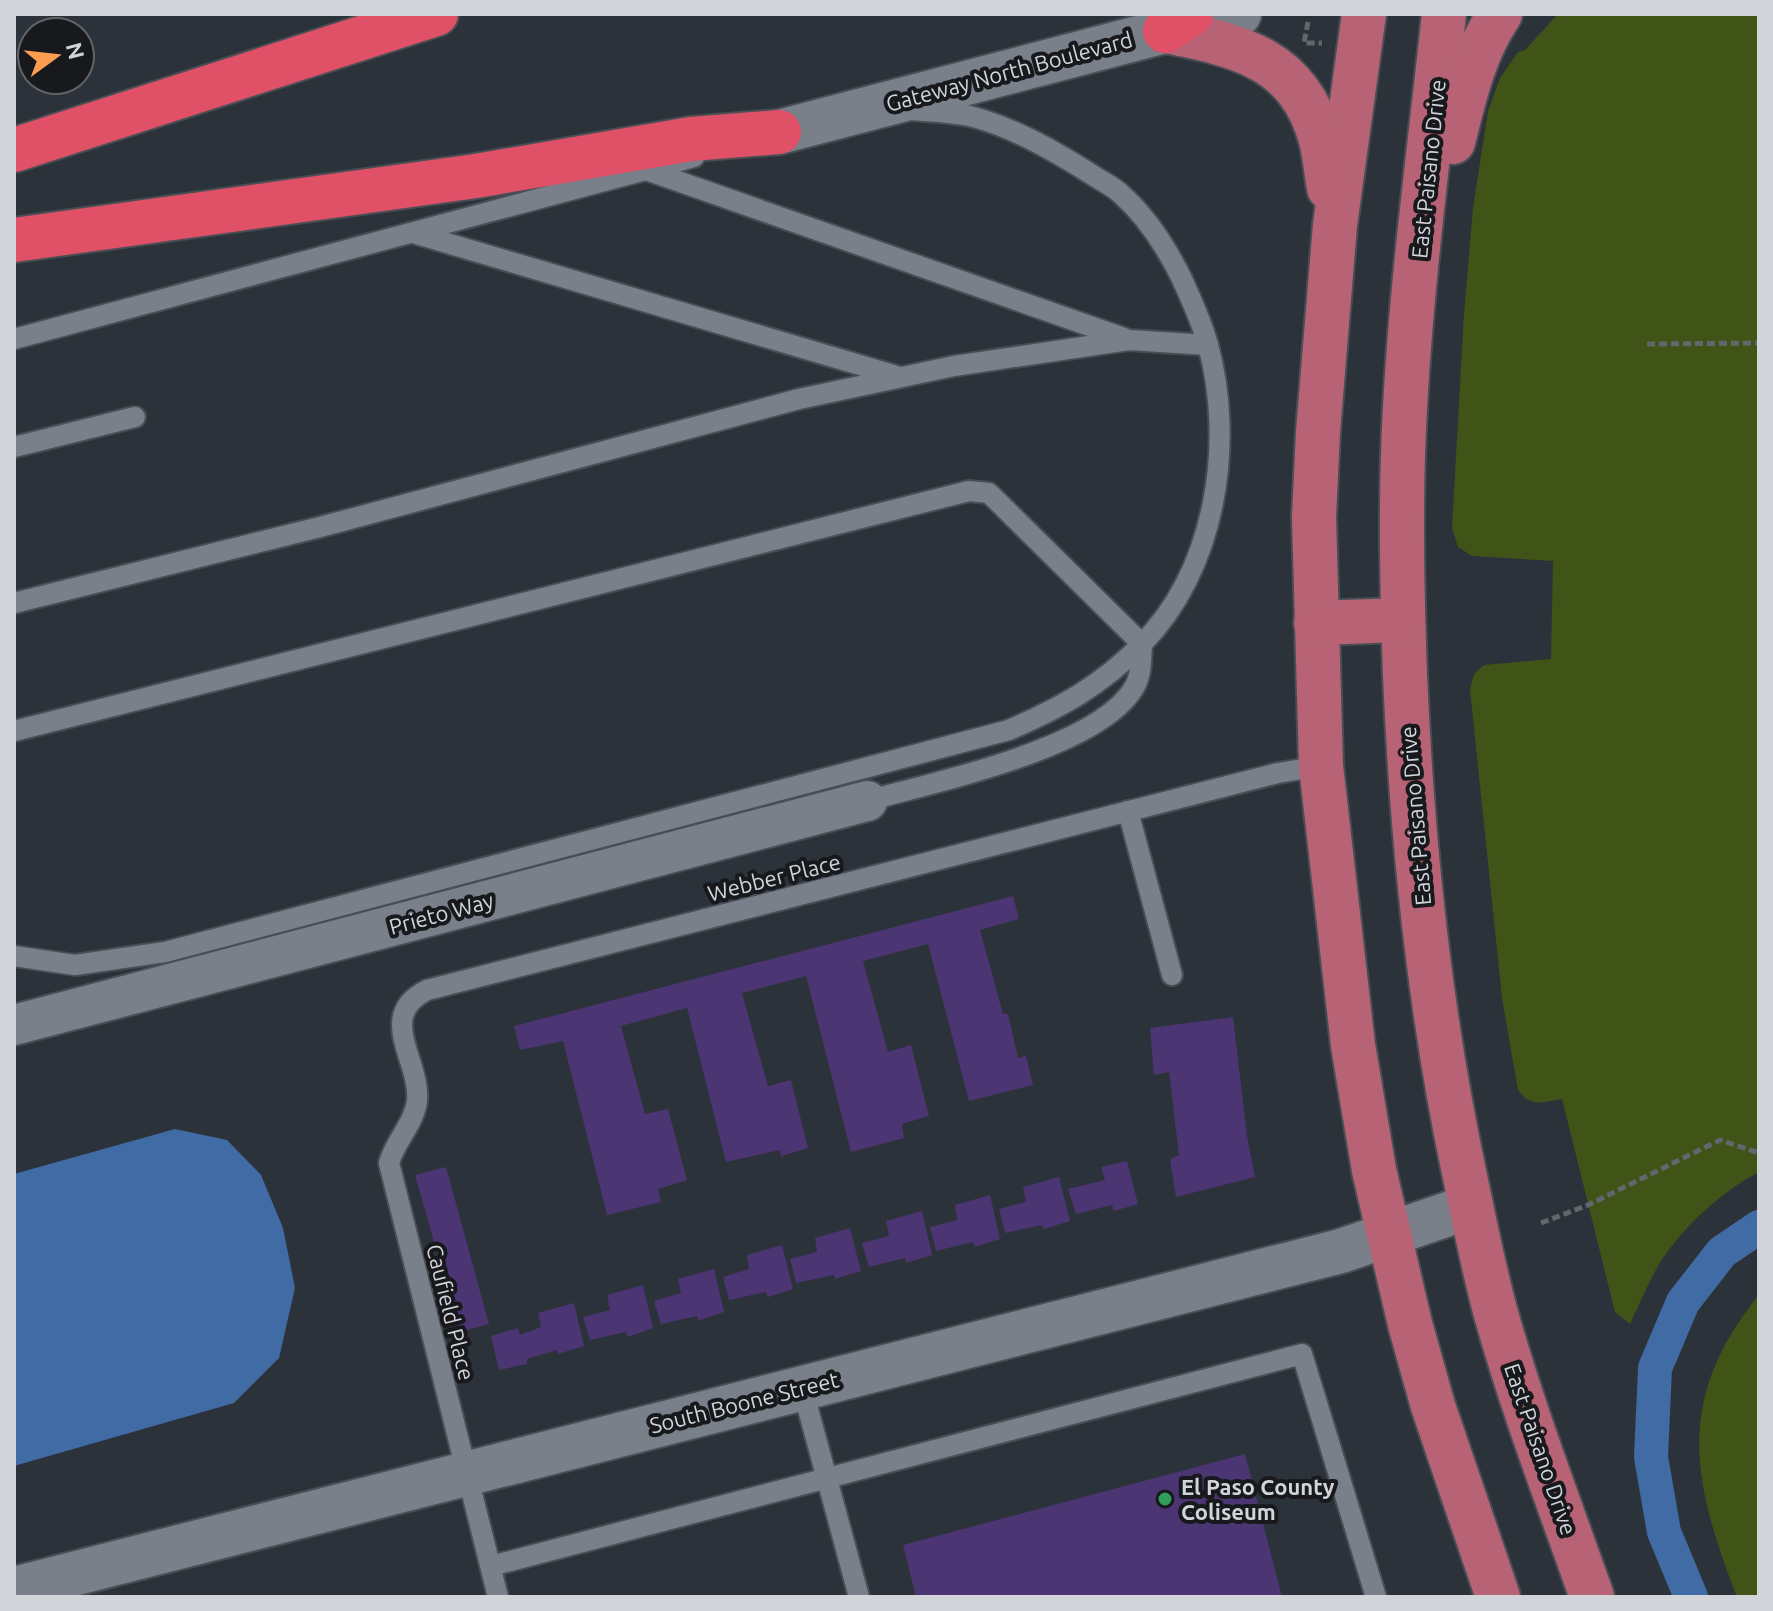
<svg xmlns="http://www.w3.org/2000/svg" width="1773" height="1611" font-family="Ubuntu,sans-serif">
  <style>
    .green { fill: #405418 }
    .water { fill: #406ba4 }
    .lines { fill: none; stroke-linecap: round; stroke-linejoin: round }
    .canal { stroke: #406ba4; stroke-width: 34 }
    .building { fill: #4c3573 }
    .lane-casing { stroke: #494e55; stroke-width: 24 }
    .street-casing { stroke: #494e55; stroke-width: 44 }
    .secondary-casing { stroke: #494e55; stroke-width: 48 }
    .primary-casing { stroke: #494e55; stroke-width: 48 }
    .highway-casing { stroke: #494e55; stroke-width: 48 }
    .path { stroke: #62676e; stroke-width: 5; stroke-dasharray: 8 4; stroke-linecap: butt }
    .lane { stroke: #7a808a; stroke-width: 20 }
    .street { stroke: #7a808a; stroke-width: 40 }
    .secondary { stroke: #7a808a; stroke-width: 44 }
    .primary { stroke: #b76375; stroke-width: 44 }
    .highway { stroke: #e05067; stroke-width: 44 }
    .leisure-dot { fill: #2e9e5b; stroke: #17191d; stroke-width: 3 }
    .labels { text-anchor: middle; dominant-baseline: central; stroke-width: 8; stroke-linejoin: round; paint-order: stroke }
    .street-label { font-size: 22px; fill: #d1d5da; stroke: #17191d }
    .poi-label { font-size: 22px; font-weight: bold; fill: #d1d5da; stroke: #17191d; text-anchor: start }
  </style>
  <rect width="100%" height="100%" fill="#2c323a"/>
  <!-- green -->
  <g class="green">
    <path d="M1558 14H1759V1172C1721 1192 1685 1225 1661 1261 1649 1281 1640 1303 1630 1324L1615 1312 1562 1099C1544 1102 1531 1108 1518 1090L1502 998 1470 689 1474 674 1484 665 1551 659 1553 561 1472 556 1458 547 1452 528 1464 314 1473 208 1488 111 1500 78 1518 52 1525 50Z"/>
    <path d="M1759 1295V1597H1737C1692 1481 1674 1399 1759 1295Z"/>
  </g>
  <!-- water -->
  <polygon class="water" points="175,1129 227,1140 261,1175 283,1228 295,1288 279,1358 234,1403 14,1466 14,1174"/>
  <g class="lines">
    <!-- canal -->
    <polyline class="canal" points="1691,1597 1664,1532 1651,1457 1655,1368 1683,1302 1722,1252 1759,1227"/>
  </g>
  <!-- building -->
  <g class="building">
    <polygon points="1013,896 1019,919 980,930 1003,1014 1008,1014 1018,1058 1026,1056 1033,1085 969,1101 928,944 863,961 888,1052 911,1045 929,1116 902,1124 904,1138 851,1152 806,976 742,993 768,1086 791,1080 808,1148 781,1156 780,1150 726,1162 687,1008 621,1026 645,1114 668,1109 687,1180 658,1189 661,1202 607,1215 563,1041 520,1050 514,1026"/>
    <polygon points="1233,1017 1247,1136 1255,1177 1176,1197 1170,1159 1179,1155 1169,1072 1154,1075 1150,1028"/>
    <polygon points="1127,1161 1138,1204 1114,1211 1112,1205 1076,1214 1068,1189 1105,1180 1101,1167"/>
    <polygon points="446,1167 489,1324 460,1332 415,1175"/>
    <polygon points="1059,1177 1070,1221 1044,1229 1042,1225 1005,1233 999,1209 1026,1202 1023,1187"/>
    <polygon points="990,1195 1000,1239 975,1247 973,1242 936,1251 930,1227 957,1220 955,1205"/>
    <polygon points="922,1211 932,1255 906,1263 905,1258 869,1267 862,1243 889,1236 886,1221"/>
    <polygon points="850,1228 861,1271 835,1279 834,1275 796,1283 790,1259 817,1252 815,1238"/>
    <polygon points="782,1245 793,1289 768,1297 766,1292 729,1300 723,1277 749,1269 747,1255"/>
    <polygon points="714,1269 724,1312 698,1321 697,1316 661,1324 654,1301 681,1293 678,1279"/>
    <polygon points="643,1285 653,1328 628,1337 626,1332 590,1340 583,1317 610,1310 607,1295"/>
    <polygon points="574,1303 584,1346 558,1354 557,1350 527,1359 527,1364 499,1370 491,1336 518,1328 520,1335 541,1327 538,1313"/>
    <polygon points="1245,1454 1282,1597 916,1597 903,1545"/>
  </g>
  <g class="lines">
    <defs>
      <g id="lane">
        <polyline points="649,171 1124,338"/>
        <polyline points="413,233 897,376"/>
        <polyline points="14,339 694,157"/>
        <polyline points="14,447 135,417"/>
        <polyline points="14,603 320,527 799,399 954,366 1129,340 1208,345"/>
        <path d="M14 731 969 491 989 493 1142 644C1141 658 1142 673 1135 686 1101 748 934 782 867 801"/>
        <polyline points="1128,811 1172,975"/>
        <path d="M14 956 75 965 165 952 1009 730C1062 707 1100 686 1141 645 1216 570 1235 444 1208 345 1202 322 1191 299 1181 277 1166 247 1147 217 1121 194 1113 186 1101 181 1091 174 1056 152 1018 130 977 118 957 112 932 112 911 110"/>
        <polyline points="802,1387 859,1597"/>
        <polyline points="491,1566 1302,1354 1376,1597"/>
        <path d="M498 1597 389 1163C395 1141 414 1124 417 1101 421 1061 375 1016 427 990L1278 773 1321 766"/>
      </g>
      <polyline id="street" points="14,1025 867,801"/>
      <g id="secondary">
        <polyline points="779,132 1165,31 1239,14"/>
        <polyline points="14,1589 1341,1251 1471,1206"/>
      </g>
      <g id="primary">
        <polyline points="1364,14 1335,225 1318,432 1314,517 1321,766 1353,1045 1374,1170 1410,1324 1433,1406 1498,1597"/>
        <path d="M1444 14C1430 145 1412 276 1405 408 1400 497 1402 586 1405 675 1412 842 1429 1008 1464 1172 1474 1219 1483 1267 1496 1314 1523 1410 1559 1503 1592 1597"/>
        <path d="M1165 31C1238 45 1299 58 1321 140 1325 155 1326 172 1329 188"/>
        <path d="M1453 142C1464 98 1474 52 1500 14"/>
        <polyline points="1316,623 1402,620"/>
      </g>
      <g id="highway">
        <polyline points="1165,31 1191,14"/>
        <polyline points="14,150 436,14"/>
        <polyline points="14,240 476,176 691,139 779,132"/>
      </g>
    </defs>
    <!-- lane casing -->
    <use href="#lane" class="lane-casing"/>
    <!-- street casing -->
    <use href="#street" class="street-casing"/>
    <!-- secondary casing -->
    <use href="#secondary" class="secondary-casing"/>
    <!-- primary casing -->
    <use href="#primary" class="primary-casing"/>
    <!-- highway casing -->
    <use href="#highway" class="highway-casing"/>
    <!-- path -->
    <g class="path">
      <polyline points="1308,22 1304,43 1322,43"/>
      <polyline points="1647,344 1759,343"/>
      <polyline points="1541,1223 1588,1205 1720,1140 1759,1153"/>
    </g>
    <!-- lane -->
    <use href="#lane" class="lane"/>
    <!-- street -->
    <use href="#street" class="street"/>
    <!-- secondary -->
    <use href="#secondary" class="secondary"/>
    <!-- primary -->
    <use href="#primary" class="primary"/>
    <!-- highway -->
    <use href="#highway" class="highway"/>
  </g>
  <!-- markers -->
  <circle class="leisure-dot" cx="1165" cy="1499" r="8"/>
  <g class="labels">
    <!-- street labels -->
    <g class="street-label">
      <text transform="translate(1009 71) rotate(-15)">Gateway North Boulevard</text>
      <text transform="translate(1428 169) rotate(-84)">East Paisano Drive</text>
      <text transform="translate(1415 816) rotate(-95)">East Paisano Drive</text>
      <text transform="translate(774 877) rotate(-14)">Webber Place</text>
      <text transform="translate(441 913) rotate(-15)">Prieto Way</text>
      <text transform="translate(451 1312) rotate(76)">Caufield Place</text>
      <text transform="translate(744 1402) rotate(-14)">South Boone Street</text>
      <text transform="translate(1541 1449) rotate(71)">East Paisano Drive</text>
    </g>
    <!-- poi labels -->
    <g class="poi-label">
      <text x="1181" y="1486">El Paso County<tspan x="1181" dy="25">Coliseum</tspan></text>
    </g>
  </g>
  <!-- border -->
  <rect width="1773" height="1611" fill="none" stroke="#d1d5da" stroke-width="32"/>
  <!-- north arrow -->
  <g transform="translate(56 56) rotate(75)"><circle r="38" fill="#17191d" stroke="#616469" stroke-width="2"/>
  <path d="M0-6L14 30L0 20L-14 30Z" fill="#fc9d52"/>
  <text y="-12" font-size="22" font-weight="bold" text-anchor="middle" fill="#d1d5da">N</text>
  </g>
</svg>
